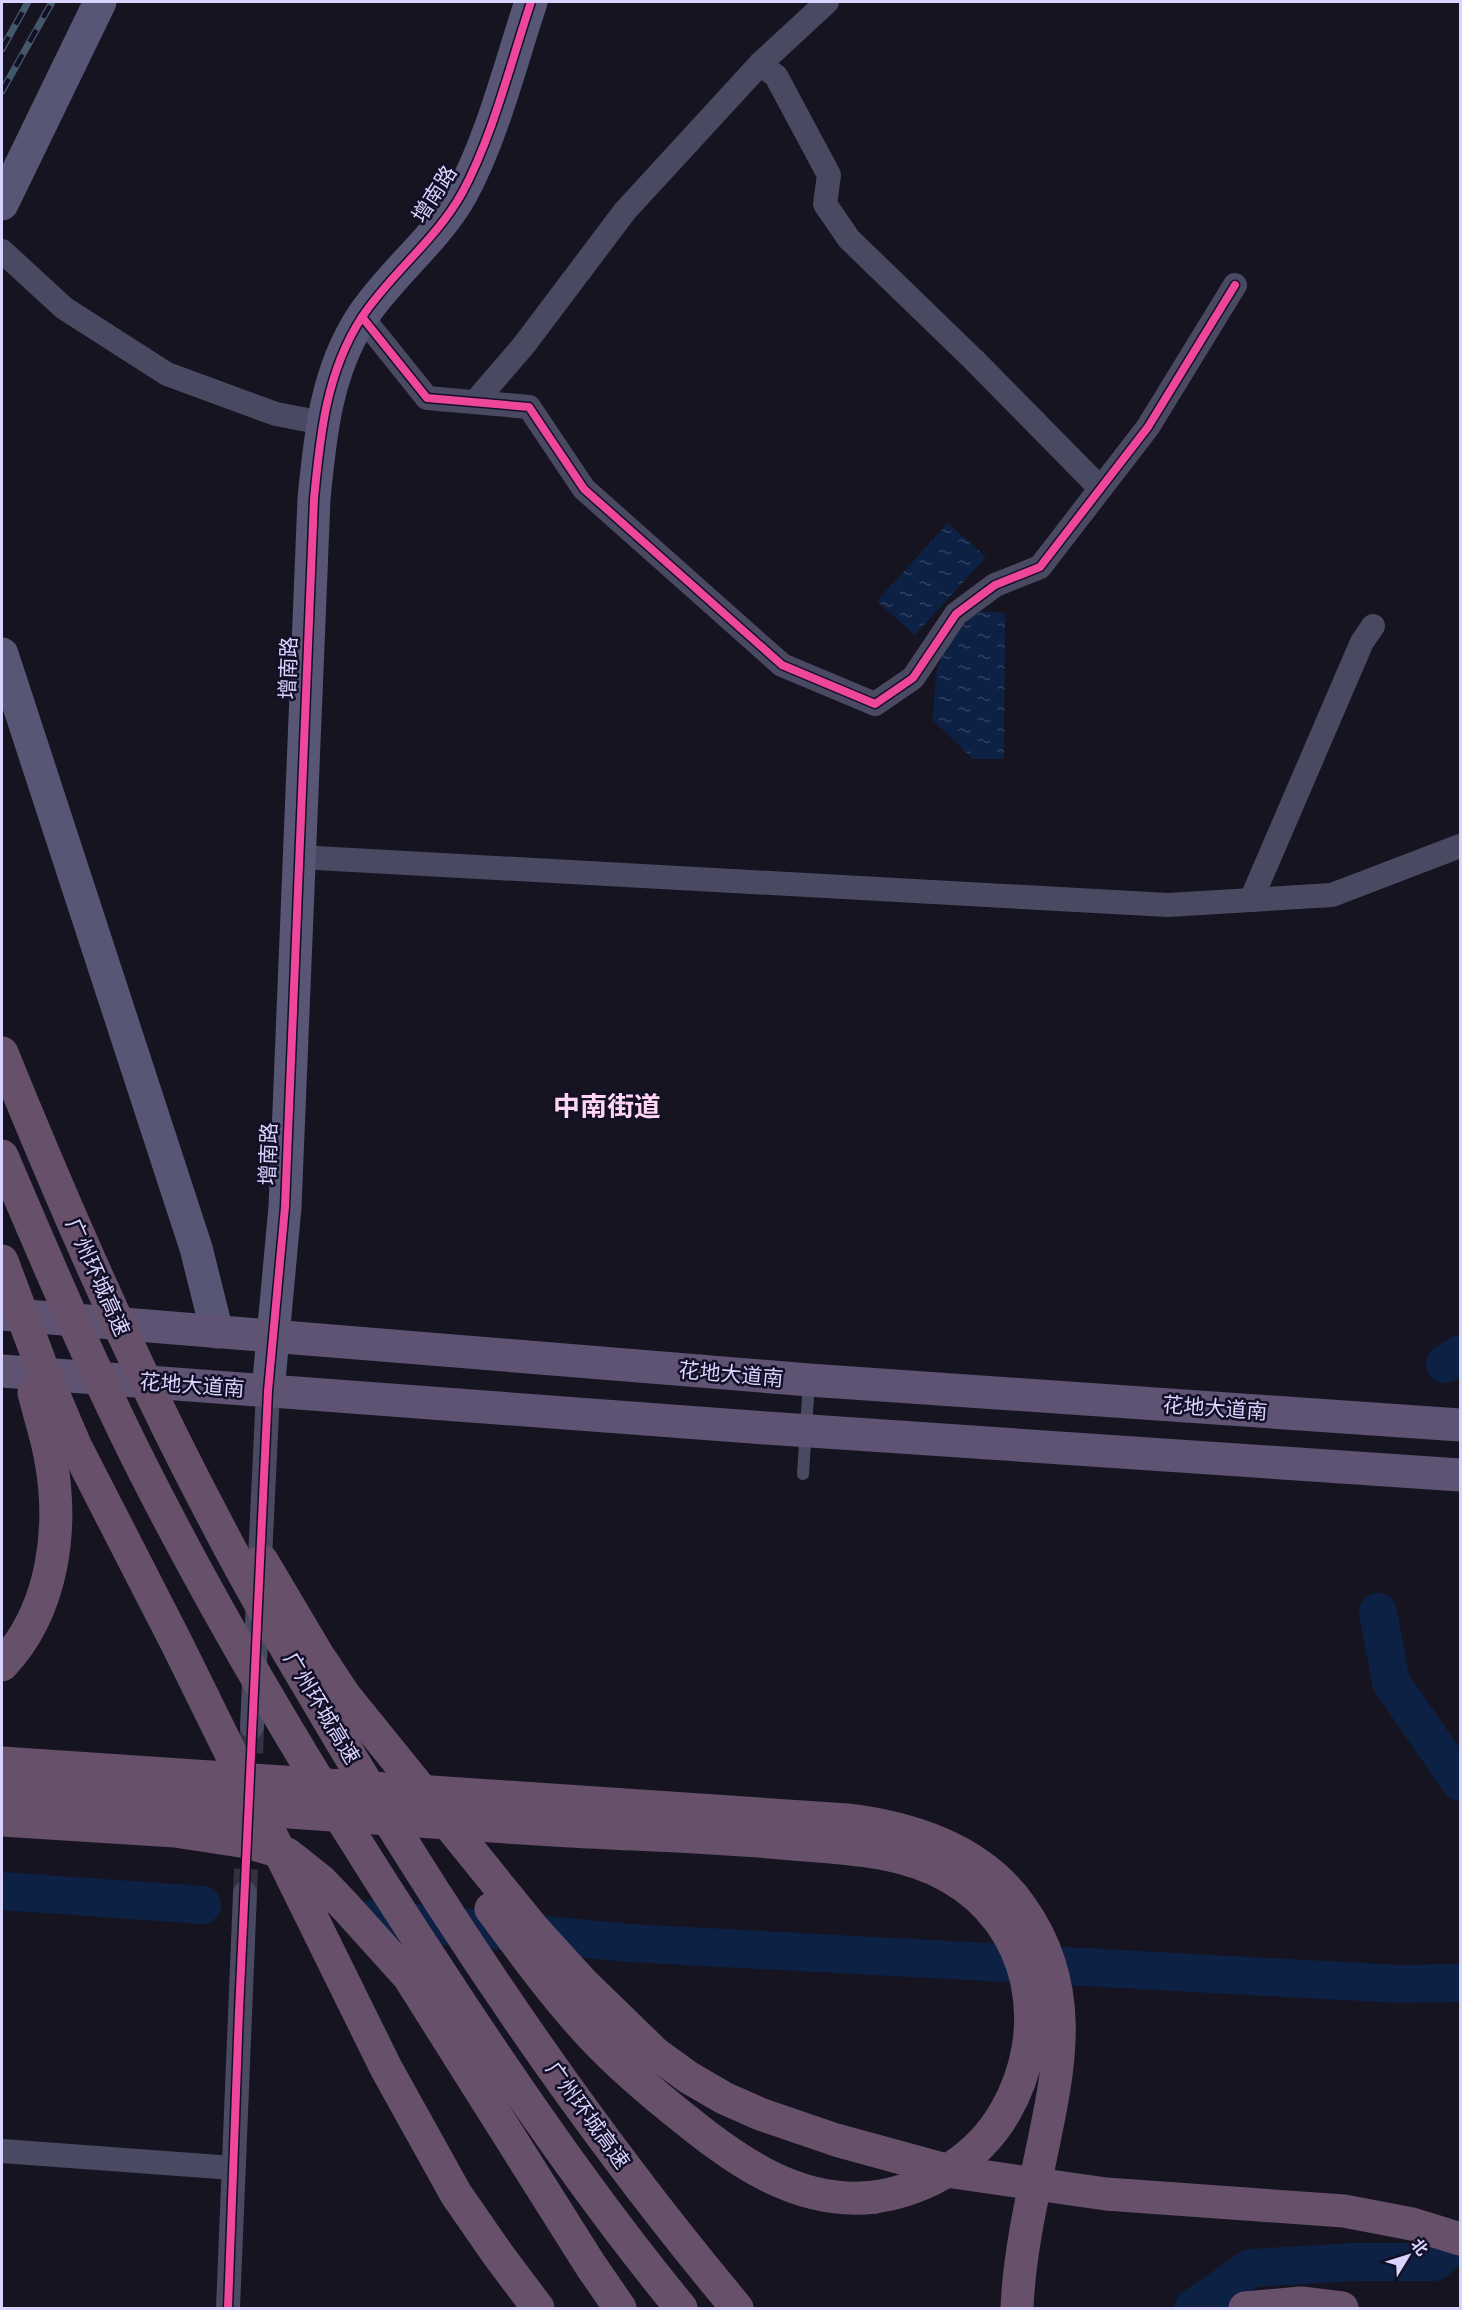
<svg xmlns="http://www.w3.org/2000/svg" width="1462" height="2310" font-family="'PT Sans Narrow','Noto Sans SC',sans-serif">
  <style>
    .water { fill: url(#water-ripples) }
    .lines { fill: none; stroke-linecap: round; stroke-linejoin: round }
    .river { stroke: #0d2144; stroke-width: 38 }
    .street-tunnel { stroke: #333142; stroke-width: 24; stroke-dasharray: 24 12; stroke-linecap: butt }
    .lane { stroke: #4a4962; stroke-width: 12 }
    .street { stroke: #4a4962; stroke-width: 24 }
    .secondary { stroke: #575674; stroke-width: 33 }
    .primary { stroke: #5e5373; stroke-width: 33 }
    .highway { stroke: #67516a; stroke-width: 33 }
    .rail-casing { stroke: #43596b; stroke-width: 7 }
    .rail { stroke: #130f26; stroke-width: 4.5; stroke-dasharray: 14; stroke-linecap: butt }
    .highway-bridge { stroke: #67516a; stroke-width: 33 }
    .cycleway-casing { stroke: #130f26; stroke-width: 11 }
    .cycleway { stroke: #ed469a; stroke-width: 8 }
    .labels { text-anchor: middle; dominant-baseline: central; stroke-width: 5; stroke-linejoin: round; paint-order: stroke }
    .street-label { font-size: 21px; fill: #d9d4ff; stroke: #130f26 }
    .district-label { font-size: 27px; font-weight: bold; fill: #ffd6f0; stroke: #130f26 }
  </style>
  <defs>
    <pattern id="water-ripples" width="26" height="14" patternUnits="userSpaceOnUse" patternTransform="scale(1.5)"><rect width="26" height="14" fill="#0d2144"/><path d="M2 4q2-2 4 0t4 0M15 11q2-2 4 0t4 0" fill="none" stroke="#304060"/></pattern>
  </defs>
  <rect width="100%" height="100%" fill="#161421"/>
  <!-- water -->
  <g class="water">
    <polygon points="948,523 986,557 915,635 877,601"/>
    <polygon points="975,611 1005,613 1004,759 973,759 933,720 936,673 946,647"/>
  </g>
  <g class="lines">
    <!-- river -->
    <g class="river">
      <polyline points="1445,1364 1460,1354"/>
      <polyline points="1378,1612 1391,1682 1460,1782"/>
      <polyline points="2,1891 202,1905"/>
      <polyline points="373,1919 630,1943 1007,1963"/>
      <polyline points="1065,1966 1399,1984 1460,1983"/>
      <polyline points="1193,2308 1251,2268 1354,2262 1434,2262 1460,2239"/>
    </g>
    <!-- street-tunnel -->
    <g class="street-tunnel">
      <polyline points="250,1789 252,1727"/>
      <polyline points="245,1893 248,1827"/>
    </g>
    <!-- lane -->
    <polyline class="lane" points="803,1474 809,1381"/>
    <!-- street -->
    <g class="street">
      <polyline points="760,64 776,76 829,175 825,204 849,239 974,360 1100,488"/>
      <polyline points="2,251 64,308 167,374 276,414 323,423"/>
      <polyline points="362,317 427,398 529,407 584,489 782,665 875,704 913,678 956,614 995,585 1040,567 1148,427 1235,285"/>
      <polyline points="475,402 524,345 625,211 760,64 827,2"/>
      <polyline points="298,857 1168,905 1332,895 1460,846"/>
      <polyline points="1251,900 1362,642 1373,626"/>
      <polyline points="252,1727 268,1391"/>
      <polyline points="2,2151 233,2168"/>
      <polyline points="228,2308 245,1893"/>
    </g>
    <!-- secondary -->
    <g class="secondary">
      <polyline points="2,204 100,2"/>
      <polyline points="2,654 196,1248 217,1332"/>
      <path d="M268 1391 285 1207 314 499C320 436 326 372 362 317 391 273 436 240 462 193 492 138 511 62 531 2"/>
    </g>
    <!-- primary -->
    <g class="primary">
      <polyline points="2,1314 809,1380 1460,1425"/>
      <polyline points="2,1371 766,1428 1460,1475"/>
    </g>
    <!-- highway -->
    <g class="highway">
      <path d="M2 1763 847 1820C914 1828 981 1850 1021 1907 1080 1990 1058 2073 1039 2165 1029 2212 1019 2260 1017 2308"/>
      <path d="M2 1792C191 1804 381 1820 571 1831 645 1835 719 1837 793 1844 846 1848 901 1850 948 1876 1035 1924 1052 2031 1005 2112 978 2159 928 2189 875 2197"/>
      <polyline points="2,1820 175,1831 247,1842 287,1854 321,1881 345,1906 409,1977 591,2266 620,2308"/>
      <polyline points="1245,2308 1301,2303 1342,2308"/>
    </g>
    <defs>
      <g id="rail">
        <polyline points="2,49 28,2"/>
        <polyline points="2,91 52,2"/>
      </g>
    </defs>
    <!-- rail casing -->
    <use href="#rail" class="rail-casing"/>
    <!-- rail -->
    <use href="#rail" class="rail"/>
    <!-- highway-bridge -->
    <g class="highway-bridge">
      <path d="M2 1053C66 1211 135 1369 215 1520 251 1590 291 1657 331 1724 451 1928 585 2126 737 2308"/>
      <path d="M2 1156C46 1259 90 1363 140 1463 231 1644 337 1817 449 1986 521 2096 597 2206 681 2308"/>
      <polyline points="2,1261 41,1365 75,1445 176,1642 386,2068 456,2194 499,2256 538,2308"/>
      <polyline points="262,1561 332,1679"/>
      <polyline points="322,1661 345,1696 532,1927 583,1983 655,2053 688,2077 724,2098 760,2114 836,2140 953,2172 1106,2194 1344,2211 1412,2224 1460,2239"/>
      <path d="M2 1665C54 1610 64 1527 50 1455 46 1434 39 1413 34 1393"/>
      <path d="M491 1909C523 1952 554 1995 591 2035 620 2066 653 2094 686 2120 740 2164 802 2206 875 2197"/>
    </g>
    <defs>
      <g id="cycleway">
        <polyline points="362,317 427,398 529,407 584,489 782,665 875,704 913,678 956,614 995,585 1040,567 1148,427 1235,285"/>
        <path d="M228 2308 239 2011 268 1391 285 1207 314 499C320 436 326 372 362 317 391 273 436 240 462 193 492 138 511 62 531 2"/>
      </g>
    </defs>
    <!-- cycleway casing -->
    <use href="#cycleway" class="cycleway-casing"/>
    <!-- cycleway -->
    <use href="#cycleway" class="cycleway"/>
  </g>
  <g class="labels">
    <!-- street labels -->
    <g class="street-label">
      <text transform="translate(434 194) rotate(-57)">增南路</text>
      <text transform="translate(288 668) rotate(-88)">增南路</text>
      <text transform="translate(268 1154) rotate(-88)">增南路</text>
      <text transform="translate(98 1277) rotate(66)">广州环城高速</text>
      <text transform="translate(731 1374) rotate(5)">花地大道南</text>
      <text transform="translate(192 1385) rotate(4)">花地大道南</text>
      <text transform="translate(1215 1408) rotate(4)">花地大道南</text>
      <text transform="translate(322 1708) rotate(59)">广州环城高速</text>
      <text transform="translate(588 2115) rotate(54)">广州环城高速</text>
    </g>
    <!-- district labels -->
    <g class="district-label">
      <text x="607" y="1106">中南街道</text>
    </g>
  </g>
  <!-- border -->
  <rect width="1462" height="2310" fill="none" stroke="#d9d4ff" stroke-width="6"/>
  <!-- north arrow -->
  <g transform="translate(1408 2256) rotate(52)" stroke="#130f26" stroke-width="4.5" paint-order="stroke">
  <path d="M0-4.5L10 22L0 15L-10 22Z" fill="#d9d4ff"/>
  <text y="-9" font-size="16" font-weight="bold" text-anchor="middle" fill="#d9d4ff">北</text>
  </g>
</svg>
